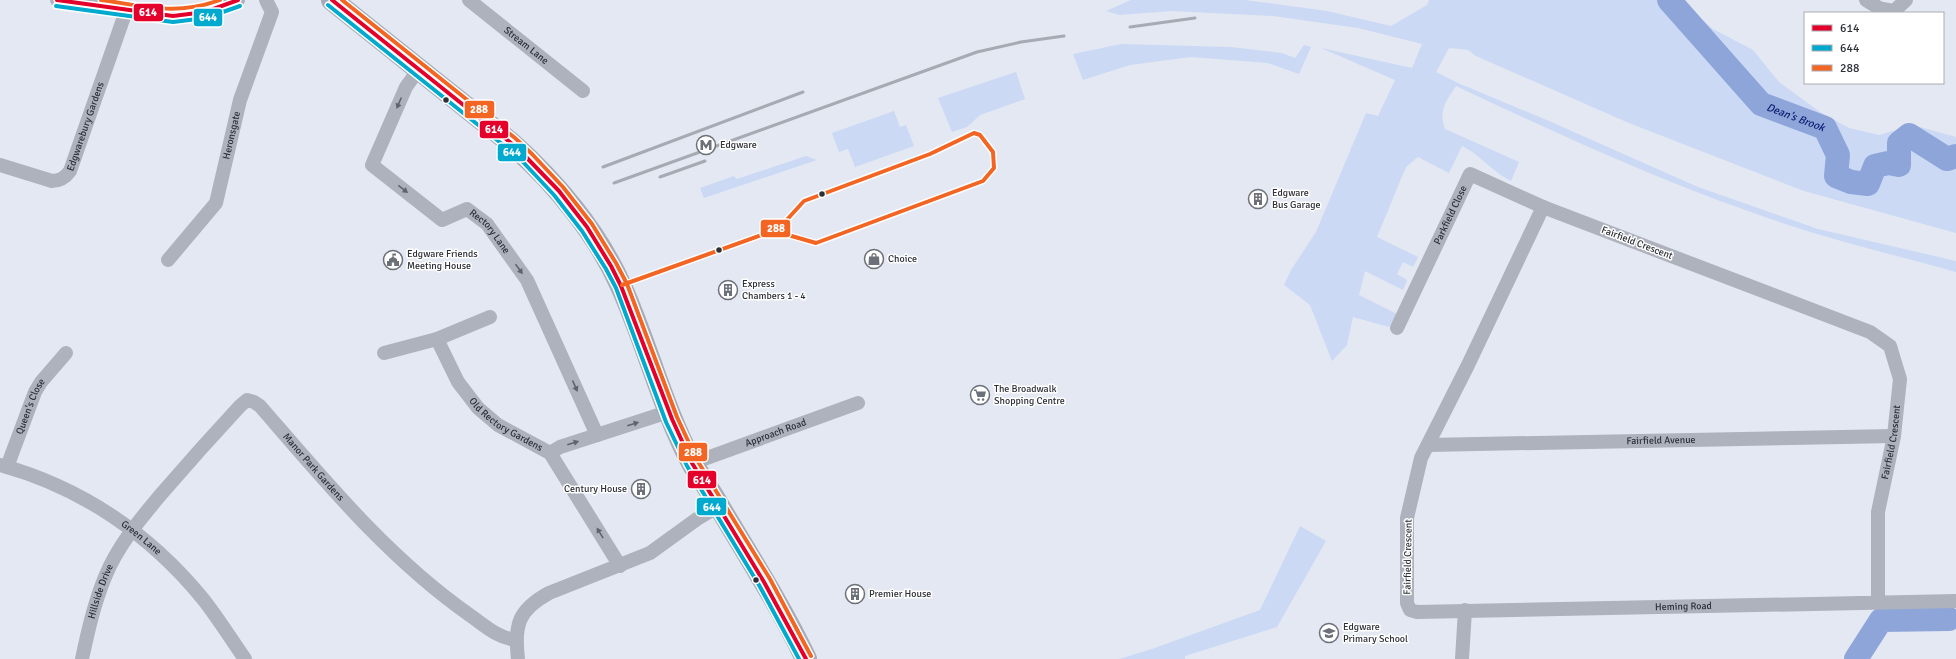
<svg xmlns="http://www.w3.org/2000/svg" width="1956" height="659" font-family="Signika,sans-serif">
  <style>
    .green { fill: #cbd9f5 }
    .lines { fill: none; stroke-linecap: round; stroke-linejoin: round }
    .river { stroke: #8ea5da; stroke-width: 24 }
    .minor { stroke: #adb2bd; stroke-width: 14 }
    .primary { stroke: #a5abb8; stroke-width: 22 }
    .rail { stroke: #a6aab2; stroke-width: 3 }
    .bus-1-casing { stroke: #fff; stroke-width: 7 }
    .bus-2-casing { stroke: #fff; stroke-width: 7 }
    .bus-3-casing { stroke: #fff; stroke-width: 7 }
    .bus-1 { stroke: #e4002b; stroke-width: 4 }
    .bus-2 { stroke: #00a9ce; stroke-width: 4 }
    .bus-3 { stroke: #f26522; stroke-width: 4 }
    .oneway { fill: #60636c }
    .bus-dot { fill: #2c2f36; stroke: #fff; stroke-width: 1.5 }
    .labels { text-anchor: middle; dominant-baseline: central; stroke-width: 3; stroke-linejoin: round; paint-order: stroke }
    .street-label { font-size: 10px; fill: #2c2f36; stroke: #fff }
    .poi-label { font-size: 10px; fill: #2c2f36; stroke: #fff; text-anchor: start }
    .water-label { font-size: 11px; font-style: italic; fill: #081d70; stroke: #fff }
    .line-badge { stroke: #fff; stroke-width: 1.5 }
    .badge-label { font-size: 11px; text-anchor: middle; font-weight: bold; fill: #fff }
  </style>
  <rect width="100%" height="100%" fill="#e3e8f2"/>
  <!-- green -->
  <g class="green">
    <path d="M1131 0H1245L1327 11 1391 26 1427 5 1429 0H1679L1713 29 1753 50 1779 82 1820 112 1849 128 1879 135 1913 125 1956 137V233L1804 191 1629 123 1476 56 1468 50 1449 48 1436 72 1458 83 1549 121 1698 187 1818 229 1956 261V272C1906 258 1856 246 1807 231 1686 193 1570 140 1456 86 1446 102 1438 110 1445 129L1519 162 1511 181C1492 172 1481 155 1462 146L1449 173 1418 157 1406 167 1377 237 1418 257 1413 267 1403 262 1397 274 1407 280 1403 290 1365 271 1359 295 1397 314 1389 327 1353 317 1347 345 1332 361 1310 305 1284 285 1291 270 1316 232 1366 113 1378 116 1395 80 1321 48 1412 68 1422 44 1358 28 1273 16 1172 11 1119 15 1106 11Z"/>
    <polygon points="1121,44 1230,47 1282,53 1295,58 1304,45 1311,47 1299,74 1268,63 1191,57 1130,65 1083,80 1073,54"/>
    <polygon points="1016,72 1025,99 980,115 967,127 952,132 938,98"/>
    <polygon points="894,111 900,127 906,125 914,146 855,167 848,149 839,152 832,133"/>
    <polygon points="806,156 817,160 704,198 700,188 734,176 737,179"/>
    <polygon points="1300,526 1326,541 1277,627 1185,656 1185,659 1119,659 1152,649 1260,610"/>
    <polygon points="1884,614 1858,659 1849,659 1878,615"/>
  </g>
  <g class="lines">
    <!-- river -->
    <g class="river">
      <path id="s1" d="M1669 0 1761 104 1825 128 1838 155 1836 176 1851 182 1868 184 1875 166 1888 163 1899 165V143L1909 135 1947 159 1956 156"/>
      <polyline points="1856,659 1881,620 1949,619"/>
    </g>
    <!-- minor -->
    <g class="minor">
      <polyline points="57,0 173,16 205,12 238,0"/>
      <path id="s2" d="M469 0 583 91"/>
      <polyline points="1866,0 1879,8 1894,11 1906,0"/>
      <path id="s3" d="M419 69 406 87 372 165 442 220 467 209 487 224 527 280 597 435"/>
      <path id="s4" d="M0 165 52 181C60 181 65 178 70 171L126 11"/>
      <path id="s5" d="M168 260 216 203 240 100 272 12 266 0"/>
      <path id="s6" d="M1397 328 1470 174 1543 207"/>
      <path id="s7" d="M437 339 458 382 478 408 498 425 550 453 620 566"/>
      <polyline points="384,353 437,339 490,317"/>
      <path id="s8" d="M1428 445 1894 436"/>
      <polyline points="550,453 560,447 668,412"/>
      <path id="s9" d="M693 463 858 403"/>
      <path id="s10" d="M0 465C81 487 150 534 203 599 218 618 231 639 245 659"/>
      <path id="s11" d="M7 467 35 392 41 382 66 353"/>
      <path id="s12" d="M1878 602V512L1894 436 1900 379 1890 346 1870 332 1543 207 1468 365 1421 458 1407 518V603L1410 610 1417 612 1956 601"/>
      <path id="s13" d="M82 659C88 631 94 604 105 577 118 545 141 518 163 492 188 463 214 434 240 406L247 400 254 402 260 406C325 481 389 559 471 616 485 626 498 638 516 640"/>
      <path d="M518 659C514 625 518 610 549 593L650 553 697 519 719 506"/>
      <polyline points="1462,659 1465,610"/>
    </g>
    <!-- primary -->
    <path class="primary" d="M332 0 511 143C555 182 597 232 621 286 647 344 662 406 692 463 701 478 711 492 719 506 748 555 782 608 806 659"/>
    <!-- rail -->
    <g class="rail">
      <polyline points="1130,27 1195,18"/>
      <polyline points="603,167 803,92"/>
      <polyline points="660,177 705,161"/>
      <polyline points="614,183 977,52 1021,42 1064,36"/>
    </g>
    <defs>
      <g id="bus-1">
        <polyline points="57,0 173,16 205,12 238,0"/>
        <polyline points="332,0 511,143 527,158 559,191 587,227 611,266 621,286 672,419 692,463 764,582 806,659"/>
      </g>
      <g id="bus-2">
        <polyline points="328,5 507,148 523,162 554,195 582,231 606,269 616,288 666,422 687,466 759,585 799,659"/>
        <polyline points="56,6 173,22 206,18 240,6"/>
      </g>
      <g id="bus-3">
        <path d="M101 0C145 6 177 16 220 0"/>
        <polyline points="342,0 515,138 532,154 563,187 592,224 616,263 627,284 677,417 697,460 770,579 811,656"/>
        <polyline points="622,285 770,232 783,224 804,201 930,154 974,133 980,135 993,152 994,168 983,181 816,243 788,235"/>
      </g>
    </defs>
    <!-- bus-1 casing -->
    <use href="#bus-1" class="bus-1-casing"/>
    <!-- bus-2 casing -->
    <use href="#bus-2" class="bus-2-casing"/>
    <!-- bus-3 casing -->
    <use href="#bus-3" class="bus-3-casing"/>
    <!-- bus-1 -->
    <use href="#bus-1" class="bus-1"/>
    <!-- bus-2 -->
    <use href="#bus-2" class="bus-2"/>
    <!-- bus-3 -->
    <use href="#bus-3" class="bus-3"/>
  </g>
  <!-- one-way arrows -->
  <defs><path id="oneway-solid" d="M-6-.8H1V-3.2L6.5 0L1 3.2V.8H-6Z"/></defs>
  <g class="oneway">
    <use href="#oneway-solid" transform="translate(399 103) rotate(113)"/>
    <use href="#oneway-solid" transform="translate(403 189) rotate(38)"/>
    <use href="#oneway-solid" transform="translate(519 269) rotate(54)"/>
    <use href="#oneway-solid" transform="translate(575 386) rotate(66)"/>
    <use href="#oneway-solid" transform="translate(633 424) rotate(-17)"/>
    <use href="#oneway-solid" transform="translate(573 443) rotate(-18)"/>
    <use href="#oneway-solid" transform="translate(600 533) rotate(-122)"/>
  </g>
  <!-- icons -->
  <defs>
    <symbol id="metro-ring" viewBox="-11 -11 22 22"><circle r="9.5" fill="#fff" stroke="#6c7078" stroke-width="1.5"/><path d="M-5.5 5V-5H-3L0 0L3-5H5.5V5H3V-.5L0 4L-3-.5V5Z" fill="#6c7078"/></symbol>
    <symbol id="building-ring" viewBox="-11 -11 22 22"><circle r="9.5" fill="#fff" stroke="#6c7078" stroke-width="1.5"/><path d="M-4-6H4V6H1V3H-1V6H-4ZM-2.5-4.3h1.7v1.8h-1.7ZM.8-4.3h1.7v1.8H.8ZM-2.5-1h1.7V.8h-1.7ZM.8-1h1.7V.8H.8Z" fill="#6c7078"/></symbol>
    <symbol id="shop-ring" viewBox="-11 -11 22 22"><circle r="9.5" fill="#fff" stroke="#6c7078" stroke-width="1.5"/><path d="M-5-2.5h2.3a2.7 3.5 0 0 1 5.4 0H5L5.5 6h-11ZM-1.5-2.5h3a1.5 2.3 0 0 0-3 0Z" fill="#6c7078"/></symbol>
    <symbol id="civic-ring" viewBox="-11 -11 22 22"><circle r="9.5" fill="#fff" stroke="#6c7078" stroke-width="1.5"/><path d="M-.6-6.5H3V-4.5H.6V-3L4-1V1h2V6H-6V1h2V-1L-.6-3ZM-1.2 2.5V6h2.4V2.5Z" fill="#6c7078"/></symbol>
    <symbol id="supermarket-ring" viewBox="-11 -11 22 22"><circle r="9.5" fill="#fff" stroke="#6c7078" stroke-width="1.5"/><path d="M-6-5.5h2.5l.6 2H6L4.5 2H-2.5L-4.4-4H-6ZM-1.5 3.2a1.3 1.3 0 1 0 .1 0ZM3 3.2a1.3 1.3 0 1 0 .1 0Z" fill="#6c7078"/></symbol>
    <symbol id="school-ring" viewBox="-11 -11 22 22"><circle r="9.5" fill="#fff" stroke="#6c7078" stroke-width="1.5"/><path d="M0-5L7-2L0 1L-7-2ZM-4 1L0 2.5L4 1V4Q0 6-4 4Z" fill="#6c7078"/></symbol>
  </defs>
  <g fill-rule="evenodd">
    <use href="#metro-ring" x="695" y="134" width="22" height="22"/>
    <use href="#building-ring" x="1247" y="188" width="22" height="22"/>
    <use href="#shop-ring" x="863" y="248" width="22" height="22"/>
    <use href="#civic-ring" x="382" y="249" width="22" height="22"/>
    <use href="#building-ring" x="717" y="279" width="22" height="22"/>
    <use href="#supermarket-ring" x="969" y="384" width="22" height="22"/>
    <use href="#building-ring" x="630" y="478" width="22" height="22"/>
    <use href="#building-ring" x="844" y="583" width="22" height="22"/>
    <use href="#school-ring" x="1318" y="622" width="22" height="22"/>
  </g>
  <!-- markers -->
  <g class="bus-dot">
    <circle cx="446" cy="100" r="3.5"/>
    <circle cx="822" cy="194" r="3.5"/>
    <circle cx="719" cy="250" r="3.5"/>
    <circle cx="756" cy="580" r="3.5"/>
  </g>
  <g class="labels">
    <!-- street labels -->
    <g class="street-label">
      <text stroke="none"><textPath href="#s2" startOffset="73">Stream Lane</textPath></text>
      <text stroke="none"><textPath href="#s4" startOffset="123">Edgwarebury Gardens</textPath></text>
      <text stroke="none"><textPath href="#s5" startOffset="144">Heronsgate</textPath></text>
      <text stroke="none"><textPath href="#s6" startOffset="125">Parkfield Close</textPath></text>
      <text stroke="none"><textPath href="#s3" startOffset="256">Rectory Lane</textPath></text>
      <text transform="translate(1637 243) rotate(21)">Fairfield Crescent</text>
      <text stroke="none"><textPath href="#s11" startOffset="65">Queen's Close</textPath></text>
      <text stroke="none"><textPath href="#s7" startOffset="113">Old Rectory Gardens</textPath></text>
      <text stroke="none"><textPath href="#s9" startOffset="88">Approach Road</textPath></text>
      <text stroke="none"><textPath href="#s8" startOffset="233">Fairfield Avenue</textPath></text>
      <text stroke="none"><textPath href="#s12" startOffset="161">Fairfield Crescent</textPath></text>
      <text stroke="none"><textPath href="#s13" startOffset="409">Manor Park Gardens</textPath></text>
      <text stroke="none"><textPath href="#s10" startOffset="160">Green Lane</textPath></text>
      <text transform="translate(1408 557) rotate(-89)">Fairfield Crescent</text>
      <text stroke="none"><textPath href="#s13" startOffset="70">Hillside Drive</textPath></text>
      <text stroke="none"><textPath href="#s12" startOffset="1341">Heming Road</textPath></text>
    </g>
    <!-- poi labels -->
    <g class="poi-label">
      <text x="720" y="145">Edgware</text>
      <text x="1272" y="193">Edgware<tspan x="1272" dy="12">Bus Garage</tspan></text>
      <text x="407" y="254">Edgware Friends<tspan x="407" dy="12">Meeting House</tspan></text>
      <text x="888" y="259">Choice</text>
      <text x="742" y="284">Express<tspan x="742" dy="12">Chambers 1 - 4</tspan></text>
      <text x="994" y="389">The Broadwalk<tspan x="994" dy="12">Shopping Centre</tspan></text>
      <text x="627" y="489" text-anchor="end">Century House</text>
      <text x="869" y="594">Premier House</text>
      <text x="1343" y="627">Edgware<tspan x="1343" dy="12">Primary School</tspan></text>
    </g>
    <!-- water labels -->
    <g class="water-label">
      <text stroke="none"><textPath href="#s1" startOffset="176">Dean's Brook</textPath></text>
    </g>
  </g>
  <g class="line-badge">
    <rect x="133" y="3" width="31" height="19" rx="4" fill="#e4002b"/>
    <rect x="193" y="8" width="30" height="19" rx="4" fill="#00a9ce"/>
    <rect x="464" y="100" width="31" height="19" rx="4" fill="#f26522"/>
    <rect x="479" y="120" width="30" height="19" rx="4" fill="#e4002b"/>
    <rect x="497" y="143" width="30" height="19" rx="4" fill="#00a9ce"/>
    <rect x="760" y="219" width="31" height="19" rx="4" fill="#f26522"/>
    <rect x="678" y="442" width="30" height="20" rx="4" fill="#f26522"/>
    <rect x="687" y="470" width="30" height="19" rx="4" fill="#e4002b"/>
    <rect x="696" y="497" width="31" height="19" rx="4" fill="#00a9ce"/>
  </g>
  <g class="badge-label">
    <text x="148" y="16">614</text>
    <text x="208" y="21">644</text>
    <text x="479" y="113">288</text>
    <text x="494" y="133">614</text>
    <text x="512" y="156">644</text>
    <text x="776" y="232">288</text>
    <text x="693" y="456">288</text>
    <text x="702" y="484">614</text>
    <text x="712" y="511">644</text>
  </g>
  <!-- legend -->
  <rect x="1804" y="12" width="140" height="72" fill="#ffffff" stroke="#abacaf"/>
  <rect x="1812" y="25" width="20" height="6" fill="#e4002b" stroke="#abacaf"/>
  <text x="1840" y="32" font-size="12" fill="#2c2f36">614</text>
  <rect x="1812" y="45" width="20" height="6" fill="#00a9ce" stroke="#abacaf"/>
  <text x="1840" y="52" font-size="12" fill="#2c2f36">644</text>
  <rect x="1812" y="65" width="20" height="6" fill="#f26522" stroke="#abacaf"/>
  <text x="1840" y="72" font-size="12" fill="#2c2f36">288</text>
</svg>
